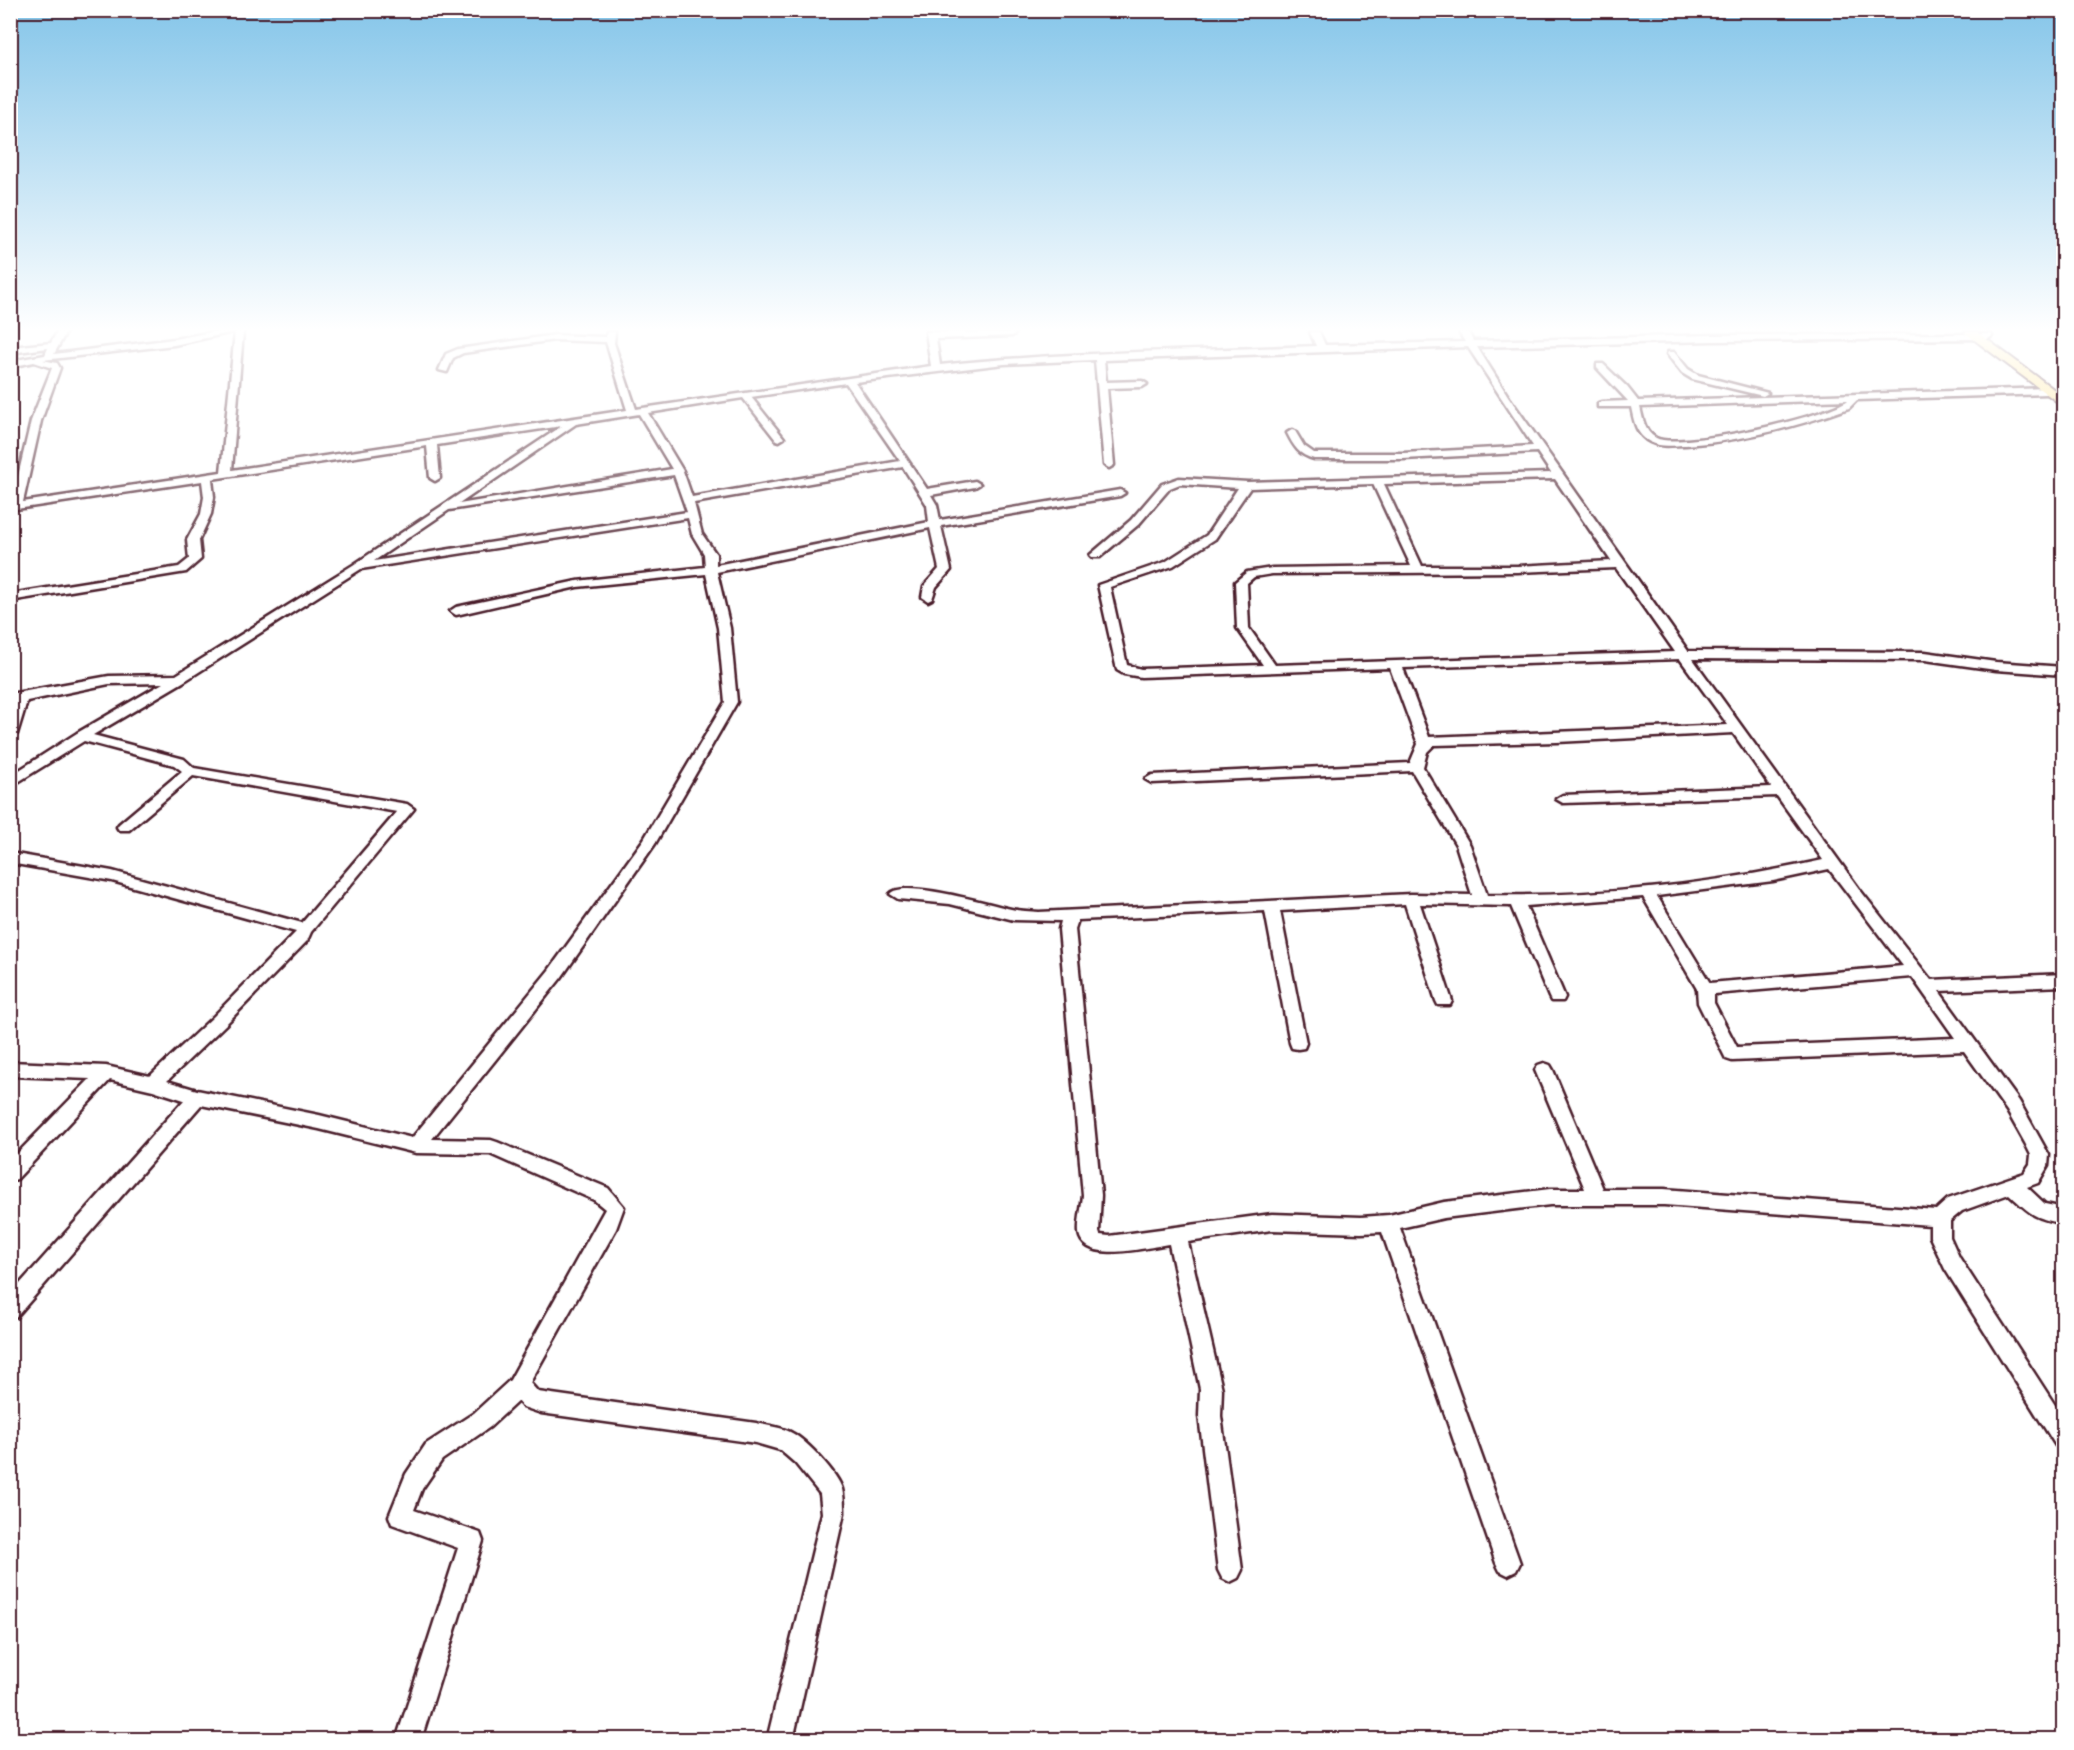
<svg xmlns="http://www.w3.org/2000/svg" width="2074" height="1750" font-family="Caveat,sans-serif">
  <style>
    .lines { fill: none; stroke-linecap: round; stroke-linejoin: round }
    .minor-casing { stroke: #4a1f2b; stroke-width: 5 }
    .major-casing { stroke: #4a1f2b; stroke-width: 4 }
    .minor { fill: #fff; fill-rule: evenodd }
    .major { fill: #fedf80; fill-rule: evenodd }
  </style>
  <rect width="100%" height="100%" fill="#fff"/>
  <filter id="ink" filterUnits="userSpaceOnUse"><feTurbulence type="fractalNoise" baseFrequency=".0167" numOctaves="2"/><feDisplacementMap in="SourceGraphic" scale="12" xChannelSelector="R" yChannelSelector="G"/><feConvolveMatrix kernelMatrix="1 2 1 2 8 2 1 2 1" color-interpolation-filters="sRGB"/></filter>
  <g filter="url(#ink)">
    <g class="lines">
      <defs>
        <g id="minor">
          <path d="M57 332H66L54 354 174 339 212 332H233L174 345 43 360 57 363 60 368 41 421 23 502 221 472 235 332H243L232 470 627 410 606 342 555 340 463 353 453 358 447 372 439 370 446 354 458 349 555 335 606 337 607 332H615L614 343 636 409 931 366 926 332 1016 333 1012 336 936 339 940 365C1065 352 1190 351 1316 346L1310 332H1319L1325 345 1465 342 1459 332H1468L1473 341 1711 335 1991 334 1992 336 1988 339 1711 341 1477 347 1508 396 1688 651 1925 652 1996 662 2064 667V675L1996 670 1925 660 1693 659 1860 890 1931 980 2064 974V986L1939 991 2019 1101 2049 1155 2048 1166 2038 1183 2027 1187 2045 1204 2064 1208V1224C2032 1217 2032 1215 2009 1194L1962 1211 1950 1221V1237L1959 1257 2064 1419V1449L2056 1446 1945 1269 1930 1237V1225L1664 1205H1550L1444 1218 1400 1228 1520 1563 1516 1571 1508 1575 1500 1571 1496 1563 1382 1232 1361 1233 1272 1230 1188 1242 1222 1389 1221 1416 1242 1570 1238 1578 1230 1582 1222 1578 1218 1570 1199 1416 1200 1389 1169 1244C1148 1247 1084 1265 1079 1233 1078 1221 1082 1207 1083 1195L1059 929 1061 921 1014 920 950 904 898 899 890 894C901 878 992 905 1011 909 1020 911 1030 911 1039 912L1411 894 1472 895 1456 845 1412 771 1152 783 1145 779 1152 775 1410 763 1418 744 1390 668 1141 677 1124 674 1117 670 1098 585 1165 562 1207 535 1238 488 1180 484 1170 488 1139 524 1100 557H1092L1090 555 1131 520 1162 484 1179 478 1248 482 1551 473 1537 452 1403 459H1314C1299 455 1294 447 1287 433L1292 430 1295 431 1304 446 1314 453H1403L1533 446 1468 347 1104 360 1106 382 1142 381 1147 384 1142 387 1107 388 1114 465 1109 468 1104 465 1095 360 1004 364 855 382 927 489 975 481 980 484 975 487 931 495 937 505 940 520 1120 490 1125 493 1120 496 941 526 951 570 936 587 932 599 928 601 922 597 924 586 939 569 930 528 717 572 730 628 737 702 655 844 561 978 432 1139 491 1140 497 1142 608 1188 624 1207 616 1229 532 1379 530 1383 538 1392 756 1423C768 1426 782 1427 792 1433 807 1441 838 1474 842 1489 844 1497 844 1505 844 1513L793 1740H767L822 1513 820 1494 795 1463 780 1450 756 1443 541 1413 523 1407 518 1401 490 1427 442 1460 422 1489 414 1510 480 1533 483 1541 421 1740H396L458 1548 392 1524 389 1516 406 1474 426 1444 474 1413 510 1380 605 1209 594 1200 490 1154 416 1153 319 1129 201 1105 17 1316 10 1319V1295L184 1100 153 1090 110 1080 17 1179 10 1181V1161L90 1079 10 1076V1062L106 1066 150 1076 214 1016 296 932 112 881 10 863V853L112 871 302 923 397 812 193 776 129 830H119L117 827 119 824 182 771 174 765 84 741 10 787V776L77 733 163 683 109 684 27 701 17 734 10 738V714L15 702 10 701V694L109 676 176 675 353 565 562 426 437 445 440 478 435 481 430 478 427 446 212 479 214 497 211 514 199 540 201 559 186 572 10 601V594L179 567 189 559 187 540 201 514 204 497 202 481 10 510 31 421 52 368 34 362 10 367V361L45 355 48 348 10 353V347L51 343ZM846 383 900 461 692 497 683 471 648 413 743 398 776 440 779 441 784 438 751 397ZM639 414 672 469 459 504 576 424ZM903 467 927 505 929 522 716 565V554L702 534 694 503ZM674 475 687 512 374 561 449 510ZM1555 479 1611 561 1517 566H1422L1384 484ZM1373 484 1411 566 1272 568 1247 572 1235 582 1237 628 1263 665 1141 669 1127 665 1110 587 1173 566 1215 539 1250 488ZM688 518 692 534 704 554 705 567 577 581 456 607 450 611 456 615 577 587 706 574 718 628 725 702 644 839 549 970 412 1138 319 1115 197 1090 167 1081 226 1024 307 941 311 932 414 809 407 804 194 768 184 759 93 735 183 682 361 569ZM1616 568 1675 652 1275 665 1249 628 1247 583 1254 577 1272 574 1517 572ZM1680 659 1728 725 1429 737 1403 668ZM1733 733 1771 787 1563 795 1556 799 1563 803 1777 796 1823 860C1714 884 1599 897 1487 895L1470 845 1423 767 1427 752 1434 745 1557 742ZM1829 869 1903 966 1710 983 1657 896 1773 881ZM1643 897 1697 989 1698 1003 1726 1059 1732 1061 1964 1051 2007 1111 2025 1143 2031 1155 2030 1164 2024 1173 1948 1199 1936 1210 1664 1189H1603L1553 1070 1550 1065 1544 1063 1538 1065 1535 1070 1585 1189H1550L1444 1202 1389 1215 1361 1217 1272 1214 1109 1236 1100 1235 1099 1232 1101 1195 1075 929 1078 920 1265 911 1290 1043 1292 1048 1298 1049 1304 1048 1306 1043 1280 911 1405 904 1436 1001 1438 1005H1450L1452 1001 1420 904 1511 906 1549 997 1551 1001H1563L1565 997 1526 906ZM1912 977 1955 1038 1737 1047 1714 1003V994Z"/>
          <polygon points="1668,352 1674,352 1688,369 1698,375 1768,393 1763,396 1692,379 1682,373 1667,354"/>
          <path d="M1597 364H1603L1627 387 1638 401 2047 388 2052 391 2047 394 1857 400 1849 408C1796 427 1743 441 1686 445 1674 445 1661 448 1650 442 1636 435 1634 421 1631 407H1598V403L1601 402 1628 401 1597 368ZM1848 400C1828 417 1678 450 1656 438 1644 431 1643 419 1640 407Z"/>
        </g>
        <polygon id="major" points="1964,332 1977,332 2064,397 2064,407"/>
      </defs>
      <!-- minor casing -->
      <use href="#minor" class="minor-casing"/>
      <!-- major casing -->
      <use href="#major" class="major-casing"/>
      <!-- minor -->
      <use href="#minor" class="minor"/>
      <!-- major -->
      <use href="#major" class="major"/>
    </g>
  </g>
  <!-- sky -->
  <linearGradient id="sky" x2="0" y2="1"><stop stop-color="#84c5e9"/><stop offset="0.57" stop-color="#fff"/><stop offset="1" stop-color="#fff" stop-opacity="0"/></linearGradient>
  <rect width="2074" height="578" fill="url(#sky)"/>
  <!-- margin -->
  <rect width="2074" height="1750" fill="none" stroke="#fff" stroke-width="36"/>
  <rect x="18" y="18" width="2038" height="1714" fill="none" stroke="#4a1f2b" stroke-width="2" filter="url(#ink)"/>
</svg>
